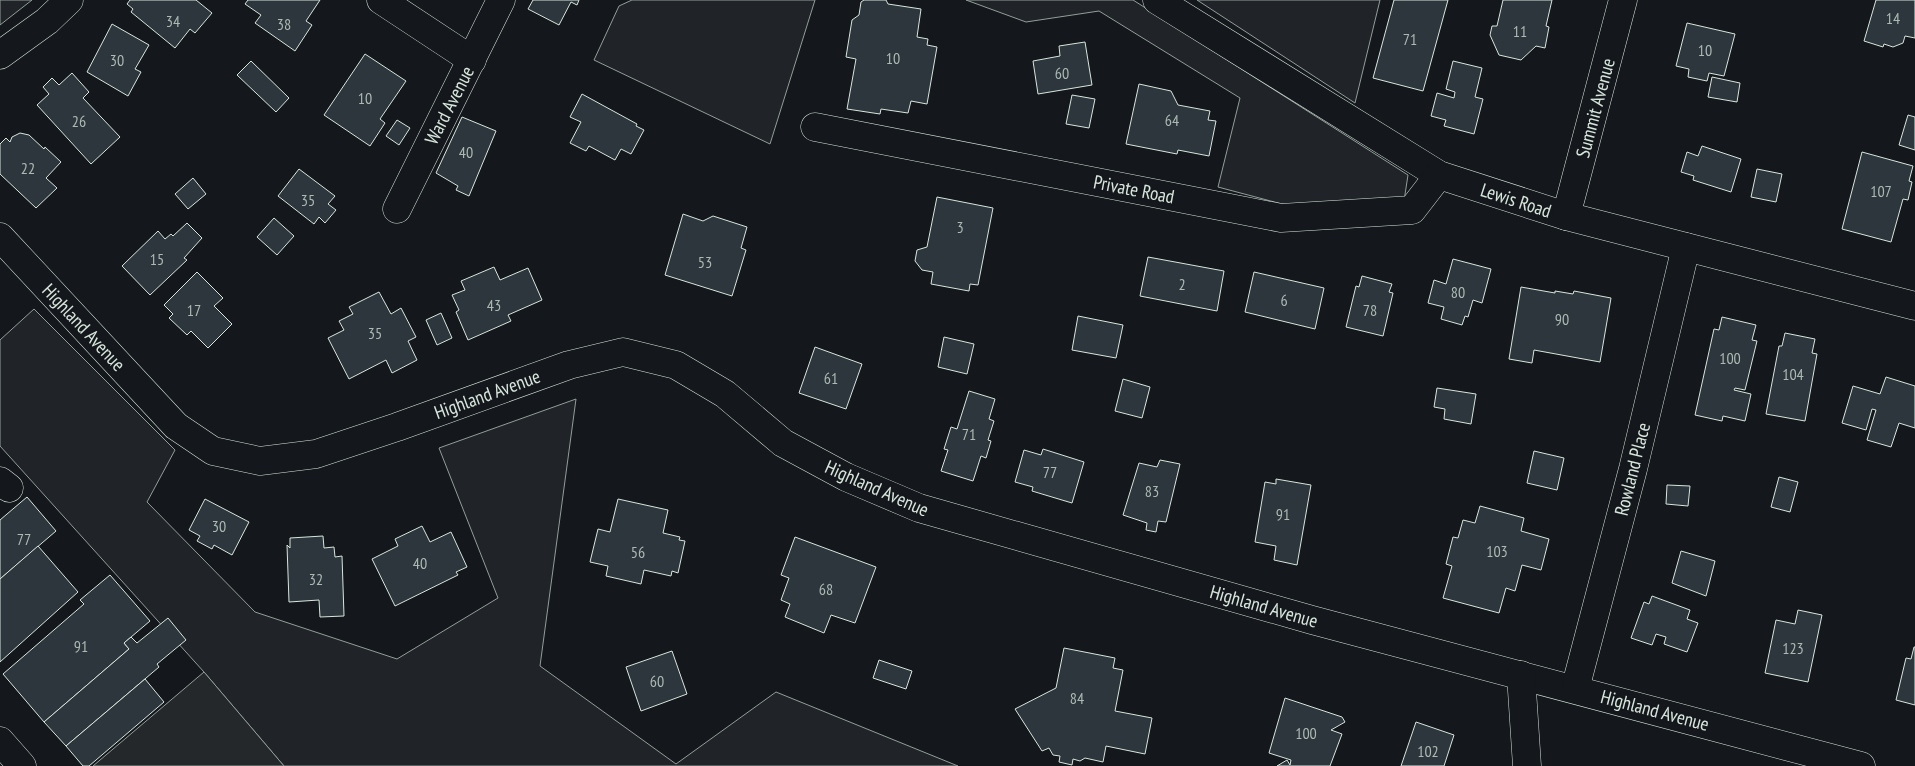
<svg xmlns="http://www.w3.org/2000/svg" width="1915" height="766" font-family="'PT Sans Narrow',sans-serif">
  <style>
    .green { fill: #202428; stroke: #939e99 }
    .parking { fill: #24282b; stroke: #939e99 }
    .building { fill: #2c363c; stroke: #d8e6dc }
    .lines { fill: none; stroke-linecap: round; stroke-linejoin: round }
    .minor-casing { stroke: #d8e6dc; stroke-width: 29 }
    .major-casing { stroke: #d8e6dc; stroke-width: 29 }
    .minor { stroke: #14181c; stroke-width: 28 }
    .major { stroke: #14181c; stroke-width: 28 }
    .labels { text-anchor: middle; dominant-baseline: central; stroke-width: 4; stroke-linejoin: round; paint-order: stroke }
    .number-label { font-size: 16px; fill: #adbab4 }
    .street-label { font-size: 19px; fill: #d8e6dc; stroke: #14181c }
  </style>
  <rect width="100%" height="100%" fill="#14181c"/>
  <!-- green -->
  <g class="green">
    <polygon points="0,0 32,0 0,25"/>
    <polygon points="632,0 815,0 770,144 594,60 619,6"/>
    <polygon points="966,0 1133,0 1408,175 1404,201 1297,208 1218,187 1240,98 1099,11 1026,22"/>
    <polygon points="1197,0 1380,0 1355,103"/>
    <polygon points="34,309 175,450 147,502 255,612 397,659 498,598 439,448 576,399 540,666 676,764 776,692 958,766 284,766 204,672 0,446 0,340"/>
  </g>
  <!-- parking -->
  <polygon class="parking" points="204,672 284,766 93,766"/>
  <!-- building -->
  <g class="building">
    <polygon points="130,0 196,0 212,13 195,33 190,29 175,48 131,12 133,9 127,4"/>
    <polygon points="248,0 320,0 306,21 312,25 295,51 255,23 261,15 245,4"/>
    <polygon points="533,0 579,0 577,5 571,2 559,25 528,9"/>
    <polygon points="864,0 886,0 888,4 921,9 917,37 928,39 927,45 937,47 927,104 911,101 908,113 881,109 880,114 847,109 856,59 846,57 852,20 859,15 861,2"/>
    <polygon points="1394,0 1448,0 1423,91 1373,78"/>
    <polygon points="1503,0 1552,0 1546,26 1549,27 1545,48 1536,46 1521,60 1499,55 1490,35 1492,26 1497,26"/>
    <polygon points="1876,0 1915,0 1915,38 1905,36 1903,43 1893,47 1884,44 1883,47 1864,41"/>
    <polygon points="1687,23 1735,34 1724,76 1709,73 1707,81 1688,77 1689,69 1676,66"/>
    <polygon points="112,24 149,45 135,69 141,72 128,96 87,72"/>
    <polygon points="1085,42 1092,85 1038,94 1033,61 1060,56 1059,46"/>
    <polygon points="365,54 406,81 380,119 385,123 370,146 324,115"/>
    <polygon points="251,61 289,98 276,112 237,75"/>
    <polygon points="1453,61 1482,68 1475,97 1483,99 1474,134 1444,126 1446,120 1431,116 1437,93 1454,98 1455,92 1446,89"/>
    <polygon points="72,73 89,92 83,98 120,137 91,164 37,105 49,94 43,87 52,78 59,85"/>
    <polygon points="1712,77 1740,83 1737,102 1708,97"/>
    <polygon points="1139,84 1171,91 1178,105 1210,111 1208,120 1216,121 1209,156 1178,150 1177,154 1126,144"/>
    <polygon points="582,94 637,124 636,126 644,130 631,154 621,149 615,160 589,146 586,151 570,143 581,122 570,117"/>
    <polygon points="1072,95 1095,99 1089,128 1066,124"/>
    <polygon points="1908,115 1915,117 1915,150 1899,145"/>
    <polygon points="462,117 496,131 469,196 456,190 458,186 436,173"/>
    <polygon points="397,120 410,128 399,145 386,136"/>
    <polygon points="20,133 29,135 44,149 45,147 61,162 46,178 57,188 36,208 0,174 0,144 6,138 10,142 12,137"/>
    <polygon points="1702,146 1741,159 1731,192 1693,180 1694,176 1681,172 1687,152 1698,156"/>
    <polygon points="1862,152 1913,166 1909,181 1912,182 1908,200 1903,199 1891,242 1842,229"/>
    <polygon points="299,169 335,196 328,204 336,210 325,223 319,217 314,224 278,196"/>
    <polygon points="1757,169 1782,174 1776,202 1751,197"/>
    <polygon points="193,178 206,194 188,209 175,194"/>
    <polygon points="937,197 993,208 978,285 970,284 969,291 931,284 933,272 922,270 915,261 917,250 927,247"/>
    <polygon points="683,214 703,221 713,216 747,227 741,248 746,250 732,296 665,275"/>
    <polygon points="274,218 294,236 277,255 257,237"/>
    <polygon points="187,223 202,238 184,258 187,260 150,295 122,266 158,231 165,239 171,234 173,236"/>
    <polygon points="1148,257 1224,271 1217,311 1140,296"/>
    <polygon points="1453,259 1491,269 1482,303 1473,300 1468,317 1465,316 1462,325 1441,319 1444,307 1428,303 1434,280 1446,284"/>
    <polygon points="494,267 500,280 528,268 542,300 508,315 511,321 468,340 456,312 459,310 452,295 465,290 461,281"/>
    <polygon points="197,272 223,298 214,306 232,324 208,348 191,331 187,335 169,318 173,314 164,305"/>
    <polygon points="1254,272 1324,288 1315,329 1245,312"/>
    <polygon points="1362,276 1392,284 1389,292 1393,293 1383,336 1346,327 1356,286 1359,287"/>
    <polygon points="1521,287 1555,293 1555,291 1573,294 1574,291 1611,298 1600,362 1534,350 1532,363 1509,359"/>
    <polygon points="379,292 391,314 401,308 416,337 408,341 417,360 392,373 386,360 349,379 328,338 344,330 339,321 353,314 349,307"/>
    <polygon points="441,313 452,338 437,345 426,320"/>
    <polygon points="1078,316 1123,325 1116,358 1072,350"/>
    <polygon points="1722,317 1756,325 1752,340 1757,341 1745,390 1735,388 1734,390 1751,394 1745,421 1723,416 1722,421 1695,415 1714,329 1719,330"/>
    <polygon points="1785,333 1815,339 1812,353 1817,354 1805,421 1766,414 1779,346 1782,346"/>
    <polygon points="944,337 974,344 967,374 938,367"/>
    <polygon points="815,347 862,364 846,409 799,393"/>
    <polygon points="1886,377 1915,386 1915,428 1899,423 1891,447 1867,440 1876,410 1872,409 1866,430 1842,423 1853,386 1880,394"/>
    <polygon points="1123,379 1150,387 1142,418 1115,411"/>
    <polygon points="1437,388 1476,394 1471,424 1444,419 1445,409 1434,407"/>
    <polygon points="969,391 995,399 989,419 994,421 988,440 991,441 986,458 981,456 973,481 941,471 948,450 944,449 951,427 957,429"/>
    <polygon points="1043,449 1084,462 1072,503 1032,491 1033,487 1015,482 1024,450 1041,455"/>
    <polygon points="1534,451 1564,458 1557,490 1527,483"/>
    <polygon points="1160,460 1180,464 1166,522 1158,521 1156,532 1146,530 1147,523 1123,515 1139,463 1157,467"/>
    <polygon points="1779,477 1798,482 1790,512 1771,507"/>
    <polygon points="1276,479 1311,485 1297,565 1274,560 1276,546 1255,542 1265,482 1276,484"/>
    <polygon points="1667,485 1690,486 1688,506 1666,504"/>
    <polygon points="27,497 56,531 0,579 0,520"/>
    <polygon points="205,499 249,522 232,555 214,545 212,549 197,541 200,536 189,530"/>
    <polygon points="618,499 668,510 663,533 680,537 679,540 685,541 678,573 672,571 671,576 644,570 641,584 606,576 608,566 590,562 598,529 610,532"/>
    <polygon points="1480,506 1524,518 1521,531 1549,539 1541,570 1522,565 1515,591 1506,588 1499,613 1443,598 1452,566 1446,564 1453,537 1458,538 1463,520 1475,523"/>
    <polygon points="422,526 430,542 451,532 467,567 456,572 458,575 395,606 372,559 398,546 395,539"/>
    <polygon points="323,536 324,548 334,547 335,557 342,556 344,616 320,617 319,600 289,602 287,545 290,548 290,538"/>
    <polygon points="795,537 876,567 855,623 831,615 824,633 785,617 790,604 781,600 789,578 781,575"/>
    <polygon points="38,546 78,592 0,662 0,579"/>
    <polygon points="1681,551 1715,561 1706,596 1672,583"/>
    <polygon points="110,575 150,621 124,643 129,649 44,722 3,674 84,604 80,600"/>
    <polygon points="1652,596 1690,610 1687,619 1698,623 1687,652 1664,644 1666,637 1656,634 1652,645 1631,638 1644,602 1649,604"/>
    <polygon points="1798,610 1822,615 1808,682 1765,673 1776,620 1795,624"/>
    <polygon points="168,618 186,640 157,664 159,667 66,746 44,722 129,649 124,643 131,637 137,643"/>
    <polygon points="1914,647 1915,647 1915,705 1896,700 1906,658 1911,659"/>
    <polygon points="1064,648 1115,658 1113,668 1123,670 1115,711 1152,718 1145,754 1106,746 1103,762 1085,758 1080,761 1073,759 1072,765 1059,762 1060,756 1053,755 1049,748 1042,751 1015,709 1056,688"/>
    <polygon points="672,651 687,694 641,711 626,667"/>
    <polygon points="879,660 912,671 906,689 873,678"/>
    <polygon points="145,679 164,702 89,766 83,766 66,746"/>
    <polygon points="1285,698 1342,717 1345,722 1331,730 1342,734 1330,766 1277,766 1287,760 1290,765 1291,760 1269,753"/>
    <polygon points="1416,722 1454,735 1444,766 1401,766"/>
  </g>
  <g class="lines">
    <defs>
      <g id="minor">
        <polyline points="381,0 472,60"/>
        <polyline points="1157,0 1439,175 1566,216 1915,306"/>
        <polyline points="815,127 1281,218 1412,210 1439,175"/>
        <polyline points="397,209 501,0"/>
        <polyline points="1566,216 1623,0"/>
        <polyline points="0,237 176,426 213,451 260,461 316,454 397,427 569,365 623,352 676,365 725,394 783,443 846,477 919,508 1312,620 1861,766"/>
        <polyline points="0,481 9,488"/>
        <polyline points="1521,675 1527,766"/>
        <polyline points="1575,689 1633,469 1686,247"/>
      </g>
      <g id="major">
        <polyline points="0,55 47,21 69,0"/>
        <polyline points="0,741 22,766"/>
      </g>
    </defs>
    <!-- minor casing -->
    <use href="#minor" class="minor-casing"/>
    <!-- major casing -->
    <use href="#major" class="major-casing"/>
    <!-- minor -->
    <use href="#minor" class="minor"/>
    <!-- major -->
    <use href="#major" class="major"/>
  </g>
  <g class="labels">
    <!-- number labels -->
    <g class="number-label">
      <text x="1893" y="18">14</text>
      <text x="173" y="21">34</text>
      <text x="284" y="24">38</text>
      <text x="1520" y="31">11</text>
      <text x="1410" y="39">71</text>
      <text x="1705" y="50">10</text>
      <text x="893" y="58">10</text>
      <text x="117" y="60">30</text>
      <text x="1062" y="73">60</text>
      <text x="365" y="98">10</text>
      <text x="1172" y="120">64</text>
      <text x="79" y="121">26</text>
      <text x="466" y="152">40</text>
      <text x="28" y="168">22</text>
      <text x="1881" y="191">107</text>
      <text x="308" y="200">35</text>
      <text x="960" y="227">3</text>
      <text x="157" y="259">15</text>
      <text x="705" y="262">53</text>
      <text x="1182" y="284">2</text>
      <text x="1458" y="292">80</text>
      <text x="1284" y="300">6</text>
      <text x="494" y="305">43</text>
      <text x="194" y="310">17</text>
      <text x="1370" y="310">78</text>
      <text x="1562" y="319">90</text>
      <text x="375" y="333">35</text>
      <text x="1730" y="358">100</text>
      <text x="1793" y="374">104</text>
      <text x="831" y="378">61</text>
      <text x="969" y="434">71</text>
      <text x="1050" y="472">77</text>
      <text x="1152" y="491">83</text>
      <text x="1283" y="514">91</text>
      <text x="219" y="526">30</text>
      <text x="24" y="539">77</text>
      <text x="1497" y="551">103</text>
      <text x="638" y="552">56</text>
      <text x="420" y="563">40</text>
      <text x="316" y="579">32</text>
      <text x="826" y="589">68</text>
      <text x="81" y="646">91</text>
      <text x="1793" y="648">123</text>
      <text x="657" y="681">60</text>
      <text x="1077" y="698">84</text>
      <text x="1306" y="733">100</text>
      <text x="1428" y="751">102</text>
    </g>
    <!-- street labels -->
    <g class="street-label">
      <text transform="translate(449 105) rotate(-63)">Ward Avenue</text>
      <text transform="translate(1595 108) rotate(-75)">Summit Avenue</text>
      <text transform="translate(1134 189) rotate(11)">Private Road</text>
      <text transform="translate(1516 200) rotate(18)">Lewis Road</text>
      <text transform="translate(84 327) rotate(47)">Highland Avenue</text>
      <text transform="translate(487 394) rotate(-20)">Highland Avenue</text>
      <text transform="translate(1632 469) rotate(-76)">Rowland Place</text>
      <text transform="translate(877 488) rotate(24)">Highland Avenue</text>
      <text transform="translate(1264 606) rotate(16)">Highland Avenue</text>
      <text transform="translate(1655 710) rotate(15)">Highland Avenue</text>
    </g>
  </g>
</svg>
